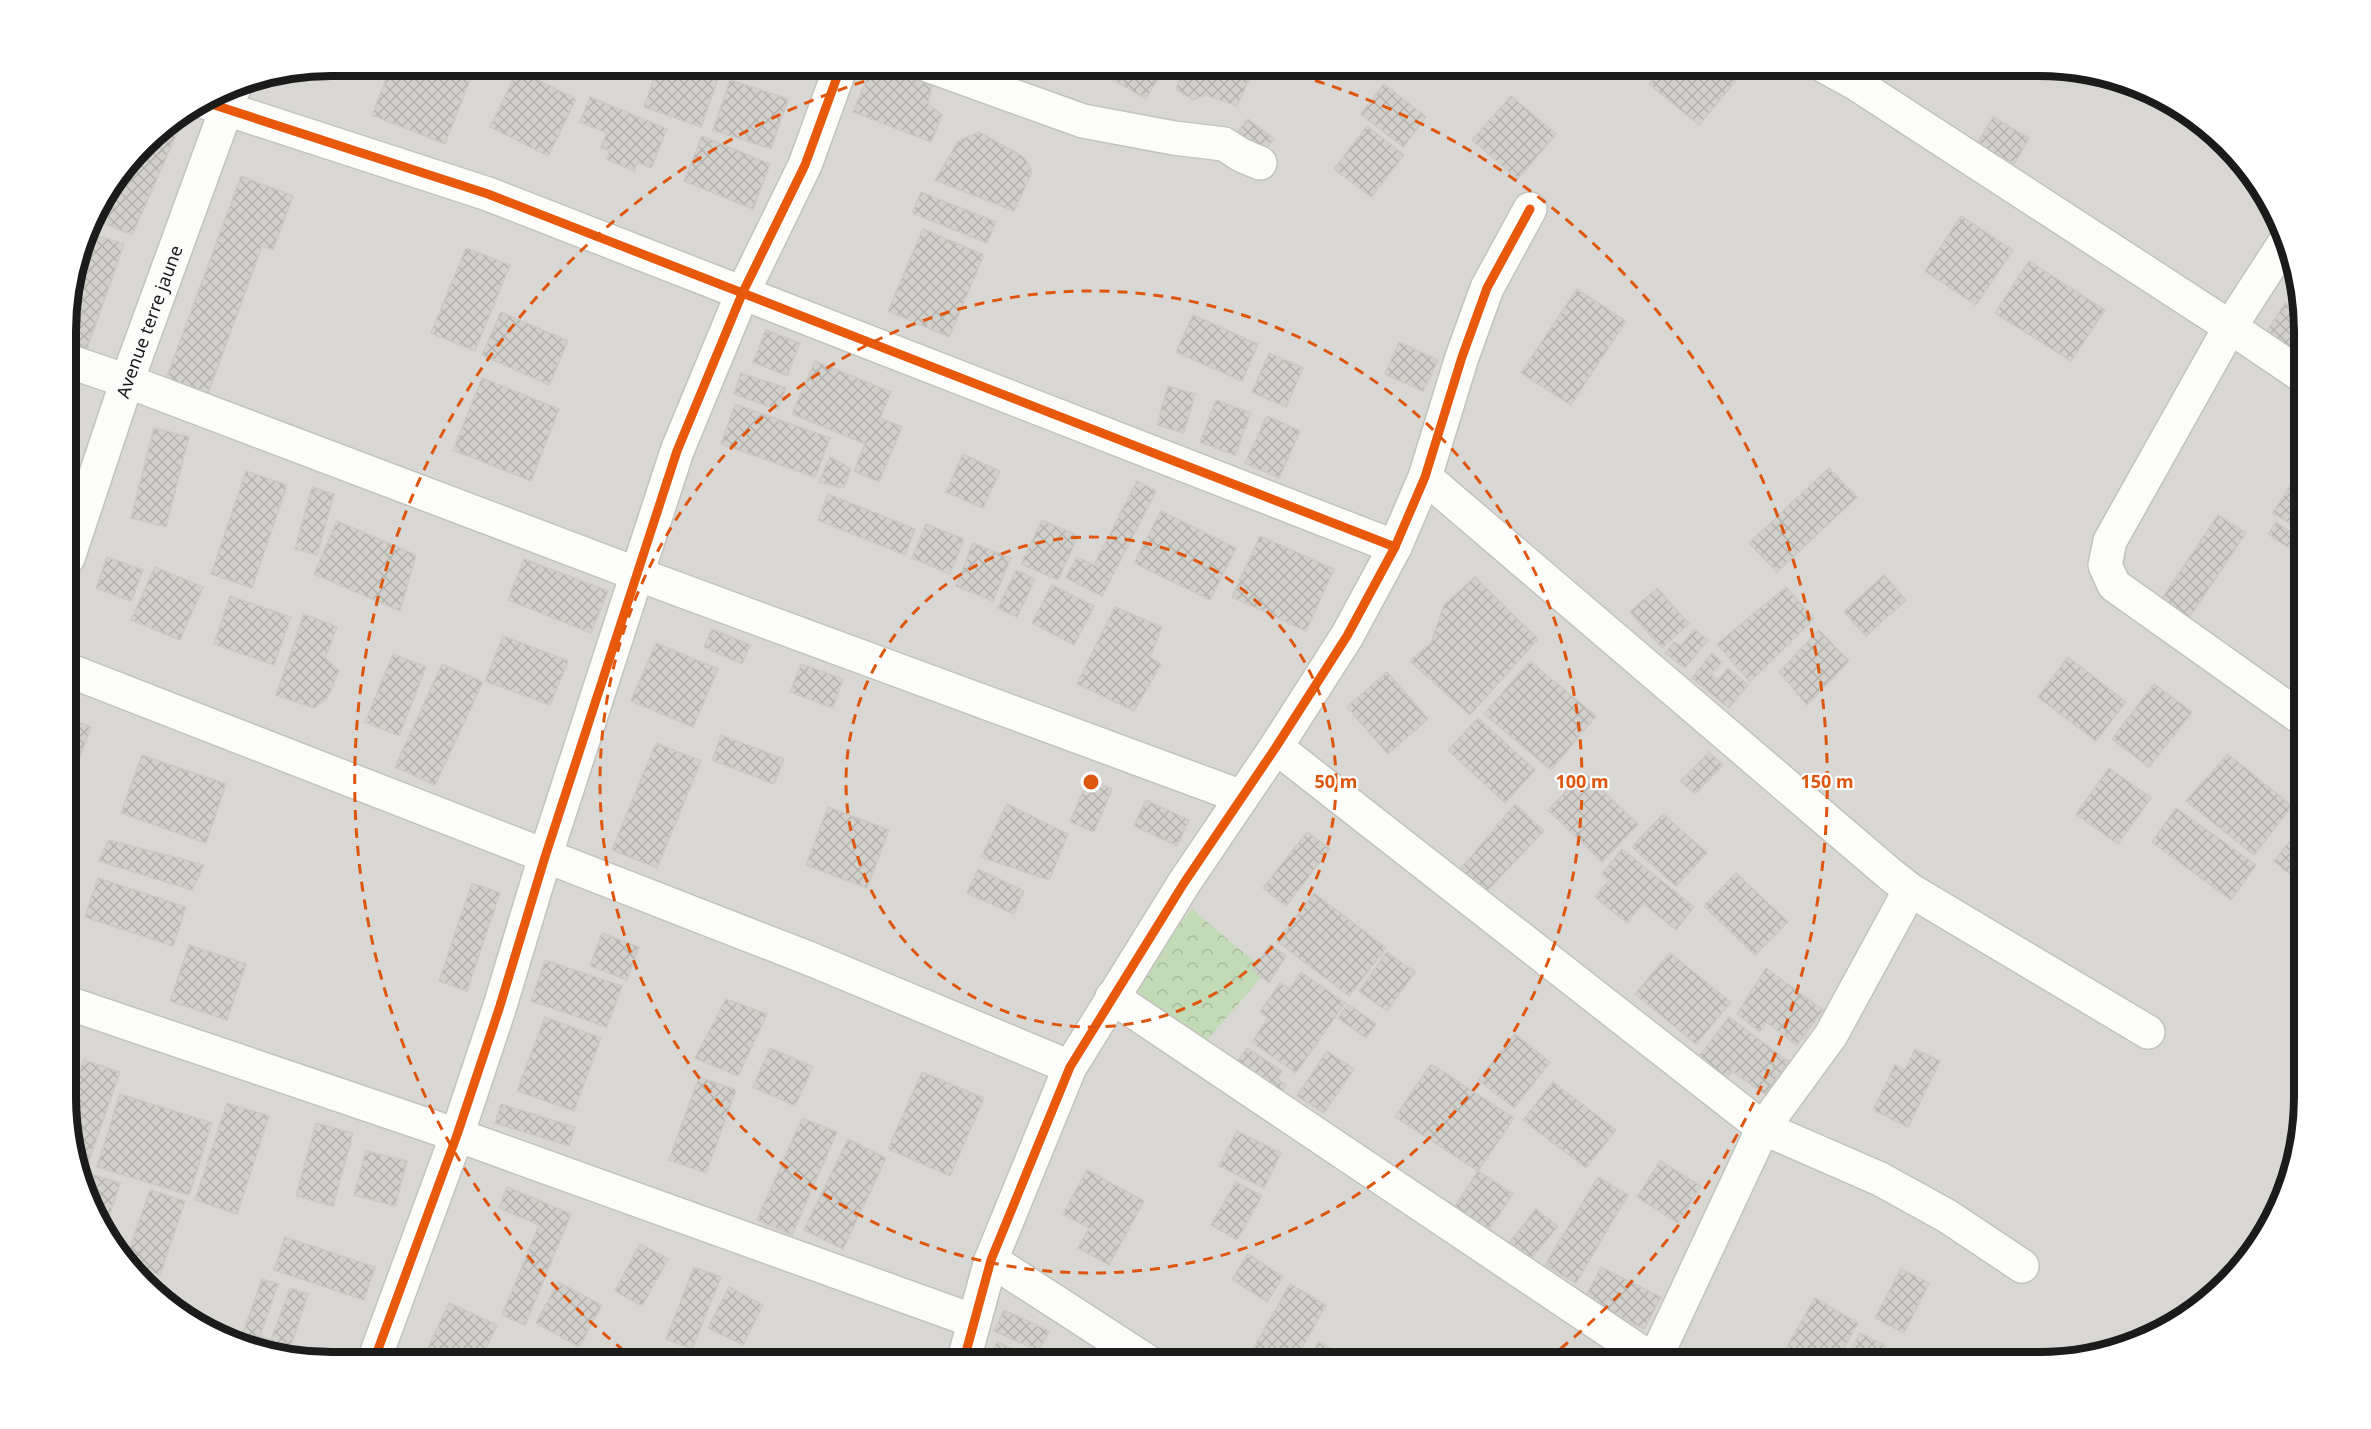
<svg xmlns="http://www.w3.org/2000/svg" width="2371" height="1429" font-family="'Noto Sans',sans-serif">
  <style>
    .residential { fill: #d9d7d4 }
    .forest { fill: url(#forest-crowns) }
    .building { fill: url(#building-cross-hatch); stroke: #cdc9c4; stroke-width: 1.5 }
    .lines { fill: none; stroke-linecap: round; stroke-linejoin: round }
    .minor-casing { stroke: #c2c2bf; stroke-width: 36 }
    .minor { stroke: #fcfcfb; stroke-width: 33 }
    .cycleway-casing { stroke: #fff; stroke-width: 13 }
    .cycleway { stroke: #e8590c; stroke-width: 9 }
    .ring { fill: none; stroke: #de560d; stroke-width: 3; stroke-dasharray: 10 8 }
    .labels { text-anchor: middle; dominant-baseline: central; stroke-width: 4.5; stroke-linejoin: round; paint-order: stroke }
    .street-label { font-size: 18px; fill: #1b1b1b; stroke: #fff }
    .rim { fill: none; stroke: #1b1b1b; stroke-width: 8 }
    .centre { fill: #de560d; stroke: #fff; stroke-width: 3 }
    .ring-label { font-size: 18px; text-anchor: middle; font-weight: bold; fill: #de560d; stroke: #fff; stroke-width: 4.5; stroke-linejoin: round; paint-order: stroke }
  </style>
  <defs>
    <pattern id="forest-crowns" width="20" height="18" patternUnits="userSpaceOnUse" patternTransform="scale(1.5)"><rect width="20" height="18" fill="#c2dab6"/><path d="M2 6a3 3 0 1 1 6 0M12 15a3 3 0 1 1 6 0" fill="none" stroke="#a6ba9c"/></pattern>
    <pattern id="building-cross-hatch" width="8" height="8" patternUnits="userSpaceOnUse" patternTransform="scale(1.5)"><rect width="8" height="8" fill="#d2d0cb"/><path d="M0 0l8 8M0 8l8-8" fill="none" stroke="#b4b2ae"/></pattern>
  </defs>
  <rect width="100%" height="100%" fill="#eae8e2"/>
  <!-- residential -->
  <polygon class="residential" points="332,66 2040,66 2108,75 2172,102 2260,184 2291,247 2304,314 2304,1114 2269,1230 2227,1285 2172,1327 2056,1362 331,1363 263,1354 199,1327 111,1245 68,1132 68,297 94,214 156,132 230,86"/>
  <!-- forest -->
  <polygon class="forest" points="1192,909 1266,972 1201,1047 1127,984"/>
  <!-- building -->
  <g class="building">
    <polygon points="391,66 434,66 470,80 445,144 372,115"/>
    <polygon points="548,66 596,66 591,80"/>
    <polygon points="658,66 699,66 720,73 701,127 644,107"/>
    <polygon points="1108,66 1165,66 1146,99 1103,74"/>
    <polygon points="1185,66 1255,66 1237,106 1206,95 1193,100 1176,89"/>
    <polygon points="1664,66 1738,66 1744,71 1699,125 1649,84"/>
    <polygon points="872,67 932,85 928,104 942,115 931,142 853,112"/>
    <polygon points="518,70 576,99 548,156 490,127"/>
    <polygon points="730,80 788,99 771,149 713,130"/>
    <polygon points="1384,84 1426,117 1403,147 1361,114"/>
    <polygon points="1511,96 1556,134 1518,179 1472,140"/>
    <polygon points="590,97 667,129 651,168 638,162 634,171 606,159 610,151 601,147 607,133 580,122"/>
    <polygon points="1993,117 2029,138 2014,164 1977,144"/>
    <polygon points="1248,119 1274,139 1258,159 1232,139"/>
    <polygon points="171,123 180,126 132,235 92,218 156,132"/>
    <polygon points="1367,126 1404,155 1371,197 1334,169"/>
    <polygon points="979,132 1024,157 1032,172 1014,211 935,180 958,141"/>
    <polygon points="702,136 770,164 753,209 684,181"/>
    <polygon points="241,176 293,196 273,250 262,246 208,394 166,379"/>
    <polygon points="921,192 996,222 987,243 912,213"/>
    <polygon points="1961,216 2013,250 1976,305 1925,271"/>
    <polygon points="923,229 984,255 949,337 888,311"/>
    <polygon points="89,233 124,244 87,349 68,343 68,297"/>
    <polygon points="466,248 510,265 475,351 431,333"/>
    <polygon points="2029,261 2105,310 2071,361 1995,313"/>
    <polygon points="1577,289 1626,321 1571,405 1521,373"/>
    <polygon points="2285,303 2304,316 2304,339 2293,357 2263,337"/>
    <polygon points="501,312 568,341 549,385 482,355"/>
    <polygon points="1193,315 1258,344 1242,381 1176,352"/>
    <polygon points="766,330 800,343 787,376 753,362"/>
    <polygon points="1399,342 1438,360 1423,391 1385,374"/>
    <polygon points="1269,353 1303,368 1286,407 1252,392"/>
    <polygon points="815,361 891,392 880,418 902,427 879,482 854,471 865,444 792,414"/>
    <polygon points="741,373 786,388 778,410 734,394"/>
    <polygon points="482,378 559,409 531,481 453,450"/>
    <polygon points="1168,386 1195,394 1184,433 1157,425"/>
    <polygon points="1216,400 1251,413 1235,455 1200,442"/>
    <polygon points="735,404 830,438 815,477 721,444"/>
    <polygon points="1267,416 1300,431 1279,478 1245,463"/>
    <polygon points="154,428 189,437 166,527 131,518"/>
    <polygon points="963,454 1000,471 983,508 946,492"/>
    <polygon points="830,457 851,469 843,488 819,482"/>
    <polygon points="2304,463 2304,532 2273,513"/>
    <polygon points="1829,468 1857,497 1777,572 1749,543"/>
    <polygon points="246,471 287,485 252,588 211,574"/>
    <polygon points="1137,481 1156,491 1102,596 1066,578 1077,557 1094,565"/>
    <polygon points="312,487 334,494 317,555 295,549"/>
    <polygon points="828,494 915,529 905,555 818,520"/>
    <polygon points="1161,511 1236,548 1210,600 1134,563"/>
    <polygon points="2218,515 2246,533 2187,621 2159,603"/>
    <polygon points="1042,520 1078,536 1058,580 1021,564"/>
    <polygon points="337,521 416,555 400,611 314,574"/>
    <polygon points="2276,522 2304,541 2304,558 2268,534"/>
    <polygon points="926,524 964,539 950,574 912,558"/>
    <polygon points="1260,536 1334,569 1306,631 1232,597"/>
    <polygon points="973,543 1011,558 993,601 956,586"/>
    <polygon points="107,557 143,570 131,601 96,588"/>
    <polygon points="524,559 608,591 591,633 508,600"/>
    <polygon points="155,567 203,587 180,640 131,620"/>
    <polygon points="1016,570 1035,579 1017,617 998,608"/>
    <polygon points="1884,575 1906,600 1866,636 1844,612"/>
    <polygon points="1475,577 1538,639 1470,715 1410,661 1431,643 1444,605"/>
    <polygon points="1052,585 1094,606 1074,645 1032,623"/>
    <polygon points="1786,587 1814,619 1750,682 1717,644"/>
    <polygon points="1657,588 1689,624 1662,648 1630,612"/>
    <polygon points="230,596 291,617 274,665 214,644"/>
    <polygon points="1115,607 1162,627 1150,657 1161,664 1134,711 1077,684"/>
    <polygon points="304,614 337,627 325,658 339,670 328,697 314,708 276,695"/>
    <polygon points="712,629 750,645 742,664 704,647"/>
    <polygon points="1694,629 1708,640 1685,668 1665,653 1674,642 1681,646"/>
    <polygon points="1819,630 1849,661 1807,705 1779,672"/>
    <polygon points="503,636 568,661 550,705 485,681"/>
    <polygon points="656,643 718,669 693,727 631,701"/>
    <polygon points="1712,653 1722,662 1711,674 1718,680 1728,668 1748,685 1729,708 1692,678"/>
    <polygon points="393,654 426,667 399,736 365,722"/>
    <polygon points="2068,657 2126,702 2096,741 2038,697"/>
    <polygon points="1530,661 1596,716 1551,770 1484,714"/>
    <polygon points="442,664 483,682 435,785 395,767"/>
    <polygon points="801,664 843,679 833,708 790,692"/>
    <polygon points="1387,672 1428,719 1388,754 1347,707"/>
    <polygon points="2154,684 2192,712 2149,767 2112,739"/>
    <polygon points="68,718 91,727 68,789"/>
    <polygon points="1478,718 1535,770 1505,803 1448,750"/>
    <polygon points="721,735 784,759 774,784 712,760"/>
    <polygon points="656,743 701,761 657,868 612,850"/>
    <polygon points="1709,752 1723,765 1695,794 1681,781"/>
    <polygon points="2228,754 2292,806 2254,855 2186,801"/>
    <polygon points="142,755 226,784 206,843 121,813"/>
    <polygon points="2109,768 2151,798 2118,844 2076,814"/>
    <polygon points="1584,773 1638,824 1602,862 1548,810"/>
    <polygon points="1088,779 1112,789 1094,832 1070,822"/>
    <polygon points="1146,800 1189,820 1177,846 1134,826"/>
    <polygon points="1007,804 1068,834 1049,880 981,857"/>
    <polygon points="1515,804 1544,831 1485,893 1459,871"/>
    <polygon points="828,807 889,830 867,888 806,865"/>
    <polygon points="2176,808 2256,865 2231,900 2152,842"/>
    <polygon points="1663,814 1707,853 1676,886 1632,847"/>
    <polygon points="2304,824 2304,886 2274,861"/>
    <polygon points="1307,832 1330,849 1286,906 1263,888"/>
    <polygon points="109,840 204,865 192,890 99,861"/>
    <polygon points="1622,849 1694,907 1676,930 1643,903 1627,923 1595,897 1609,880 1602,874"/>
    <polygon points="978,869 1024,891 1014,914 967,893"/>
    <polygon points="1736,873 1788,922 1755,955 1704,906"/>
    <polygon points="98,878 186,907 173,946 85,917"/>
    <polygon points="472,883 500,893 467,991 439,981"/>
    <polygon points="1314,893 1386,948 1349,996 1277,941"/>
    <polygon points="602,933 639,947 627,980 590,966"/>
    <polygon points="1270,944 1286,956 1269,983 1253,970"/>
    <polygon points="189,945 246,964 227,1020 170,1001"/>
    <polygon points="1387,952 1415,972 1387,1011 1359,991"/>
    <polygon points="1670,953 1731,1002 1696,1044 1635,994"/>
    <polygon points="545,960 622,986 607,1027 531,1001"/>
    <polygon points="1766,968 1823,1010 1797,1045 1766,1022 1760,1032 1737,1014"/>
    <polygon points="1301,972 1345,1003 1296,1073 1252,1042 1268,1018 1260,1012 1280,983 1290,989"/>
    <polygon points="726,999 767,1014 738,1076 695,1058"/>
    <polygon points="1348,1004 1376,1024 1366,1038 1338,1018"/>
    <polygon points="545,1017 601,1038 574,1111 517,1091"/>
    <polygon points="1729,1017 1789,1062 1765,1094 1732,1071 1724,1081 1696,1060"/>
    <polygon points="1515,1034 1550,1062 1514,1108 1478,1080"/>
    <polygon points="770,1048 813,1067 795,1106 753,1087"/>
    <polygon points="1247,1048 1282,1071 1277,1079 1286,1085 1279,1097 1234,1067"/>
    <polygon points="1915,1049 1940,1061 1908,1127 1873,1110 1895,1065 1905,1070"/>
    <polygon points="1327,1051 1354,1069 1324,1113 1297,1096"/>
    <polygon points="84,1060 120,1072 89,1161 78,1158 68,1132 68,1106"/>
    <polygon points="1431,1064 1514,1118 1478,1171 1395,1117"/>
    <polygon points="922,1072 984,1098 950,1176 888,1149"/>
    <polygon points="699,1077 736,1090 706,1173 669,1160"/>
    <polygon points="1553,1082 1616,1130 1586,1168 1523,1120"/>
    <polygon points="120,1094 212,1123 189,1195 97,1167"/>
    <polygon points="227,1103 269,1116 237,1214 195,1200"/>
    <polygon points="501,1104 575,1127 569,1146 495,1123"/>
    <polygon points="802,1118 837,1132 792,1235 757,1220"/>
    <polygon points="316,1123 353,1133 333,1206 296,1196"/>
    <polygon points="1237,1131 1281,1153 1264,1188 1219,1166"/>
    <polygon points="848,1139 886,1158 843,1249 804,1230"/>
    <polygon points="366,1151 407,1161 395,1206 354,1195"/>
    <polygon points="1660,1161 1701,1186 1678,1223 1637,1197"/>
    <polygon points="1087,1170 1144,1201 1109,1265 1078,1248 1089,1228 1063,1214"/>
    <polygon points="1478,1171 1513,1194 1488,1231 1454,1208"/>
    <polygon points="94,1175 120,1183 105,1229 89,1188"/>
    <polygon points="1598,1177 1628,1195 1576,1283 1545,1265"/>
    <polygon points="1236,1182 1262,1196 1237,1240 1211,1225"/>
    <polygon points="507,1187 571,1214 525,1325 502,1315 539,1225 499,1208"/>
    <polygon points="150,1190 185,1201 160,1275 133,1266 126,1259"/>
    <polygon points="1536,1209 1558,1226 1531,1259 1510,1242"/>
    <polygon points="285,1237 375,1267 364,1300 274,1270"/>
    <polygon points="640,1244 668,1259 642,1306 615,1291"/>
    <polygon points="1248,1254 1283,1277 1267,1302 1232,1279"/>
    <polygon points="694,1267 721,1277 692,1349 666,1339"/>
    <polygon points="1601,1267 1661,1297 1644,1329 1585,1299"/>
    <polygon points="1901,1269 1929,1283 1904,1333 1875,1318"/>
    <polygon points="262,1279 278,1284 260,1336 271,1340 290,1288 308,1294 287,1357 263,1354 239,1344"/>
    <polygon points="558,1282 602,1305 579,1347 536,1323"/>
    <polygon points="1290,1284 1326,1305 1293,1363 1248,1363 1246,1361"/>
    <polygon points="729,1287 763,1305 743,1345 708,1328"/>
    <polygon points="1815,1298 1858,1323 1840,1355 1833,1351 1826,1363 1780,1363 1778,1362"/>
    <polygon points="449,1303 497,1325 479,1363 421,1363"/>
    <polygon points="1004,1310 1049,1331 1039,1351 994,1331"/>
    <polygon points="1860,1333 1886,1346 1877,1363 1833,1363 1837,1357 1845,1361"/>
    <polygon points="997,1342 1037,1360 1036,1363 987,1363"/>
    <polygon points="1318,1342 1353,1360 1351,1363 1308,1363"/>
  </g>
  <g class="lines">
    <defs>
      <g id="minor">
        <polyline points="930,66 1083,121 1174,138 1224,144 1241,155 1260,163"/>
        <polyline points="1824,66 1855,83 2230,327 2304,377"/>
        <polyline points="205,102 488,194 1395,547"/>
        <polyline points="2287,239 2230,327 2110,541 2105,565 2114,585 2304,720"/>
        <polyline points="68,361 127,381 637,574 1242,797"/>
        <polyline points="1425,477 1891,875 1910,890 2148,1032"/>
        <path id="s1" d="M68 558 127 381 235 85"/>
        <polyline points="68,670 813,960 1070,1067"/>
        <polyline points="1276,747 1763,1128 1880,1179 1947,1216 2022,1266"/>
        <polyline points="1112,997 1657,1363"/>
        <polyline points="68,1003 457,1135 974,1321"/>
        <polyline points="991,1260 1150,1363"/>
        <polyline points="373,1363 457,1135 499,1009 545,857 677,451 742,294 805,165 841,66"/>
        <polyline points="963,1363 991,1260 1070,1067 1184,883 1276,747 1347,636 1395,547 1425,477 1462,357 1487,288 1530,209"/>
        <polyline points="1653,1363 1763,1128 1831,1035 1910,890"/>
      </g>
    </defs>
    <!-- minor casing -->
    <use href="#minor" class="minor-casing"/>
    <!-- minor -->
    <use href="#minor" class="minor"/>
    <defs>
      <g id="cycleway">
        <polyline points="205,102 488,194 1395,547"/>
        <polyline points="373,1363 457,1135 499,1009 545,857 677,451 742,294 805,165 841,66"/>
        <polyline points="963,1363 991,1260 1070,1067 1184,883 1276,747 1347,636 1395,547 1425,477 1462,357 1487,288 1530,209"/>
      </g>
    </defs>
    <!-- cycleway casing -->
    <use href="#cycleway" class="cycleway-casing"/>
    <!-- cycleway -->
    <use href="#cycleway" class="cycleway"/>
  </g>
  <!-- distance rings -->
  <g class="ring">
    <circle cx="1091" cy="782" r="245"/>
    <circle cx="1091" cy="782" r="491"/>
    <path d="M638 1362A736 736 0 0 1 919 66M1263 66A736 736 0 0 1 1544 1362"/>
  </g>
  <g class="labels">
    <!-- street labels -->
    <g class="street-label">
      <text stroke="none"><textPath href="#s1" startOffset="250">Avenue terre jaune</textPath></text>
    </g>
  </g>
  <!-- crop -->
  <path d="M0 0H2371V1429H0ZM331 76H2039A255 255 0 0 1 2294 331V1097A255 255 0 0 1 2039 1352H331A255 255 0 0 1 76 1097V331A255 255 0 0 1 331 76Z" fill="#fff" fill-rule="evenodd"/>
  <path class="rim" d="M331 76H2039A255 255 0 0 1 2294 331V1097A255 255 0 0 1 2039 1352H331A255 255 0 0 1 76 1097V331A255 255 0 0 1 331 76Z"/>
  <circle cx="1091" cy="782" r="9" class="centre"/>
  <g class="ring-label">
    <text x="1336" y="788">50 m</text>
    <text x="1582" y="788">100 m</text>
    <text x="1827" y="788">150 m</text>
  </g>
</svg>
